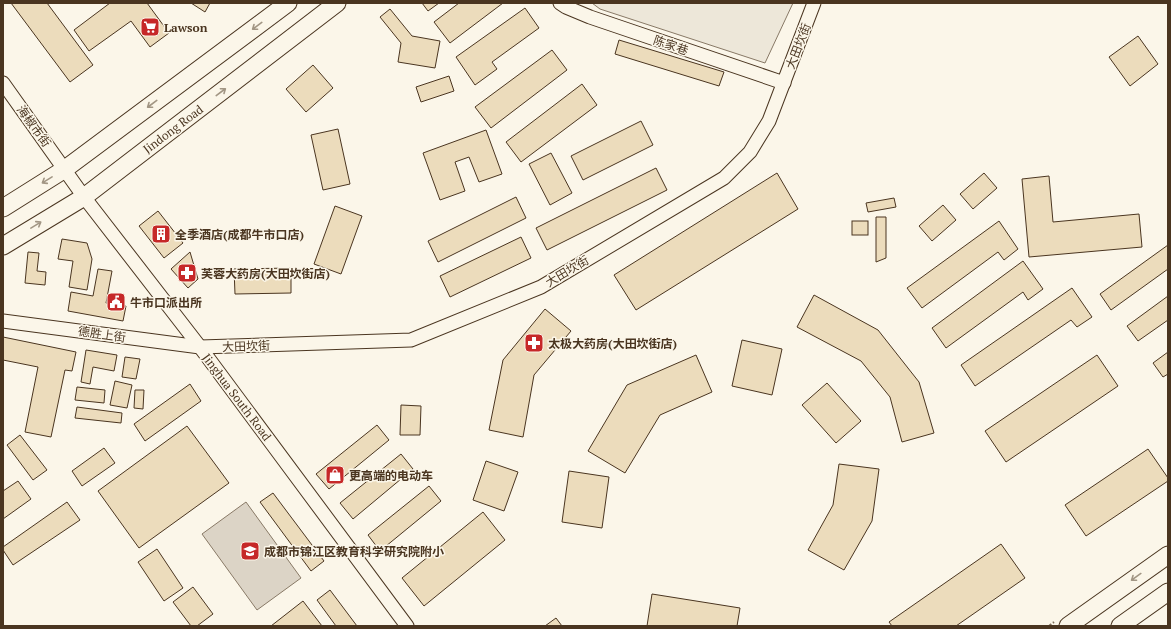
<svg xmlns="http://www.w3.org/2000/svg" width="1171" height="629" font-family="'PT Serif','Noto Sans SC',serif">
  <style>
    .parking { fill: #ede7d9; stroke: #887966 }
    .water { fill: #dcd4c6; stroke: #887966 }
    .building { fill: #ecdcbc; stroke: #4a3520 }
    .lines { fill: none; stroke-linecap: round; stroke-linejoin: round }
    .minor-casing { stroke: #4a3520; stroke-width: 15 }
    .major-casing { stroke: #4a3520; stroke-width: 19 }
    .path { stroke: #7f6f5c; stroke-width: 2; stroke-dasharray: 3 2; stroke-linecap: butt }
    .minor { stroke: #fbf6e9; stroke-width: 13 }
    .major { stroke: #fbf6e9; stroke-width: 17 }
    .oneway { stroke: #a29684 }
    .labels { text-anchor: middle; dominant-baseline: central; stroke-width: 3; stroke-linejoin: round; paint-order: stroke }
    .poi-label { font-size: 12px; font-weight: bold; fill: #4a3520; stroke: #fbf6e9; text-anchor: start }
    .street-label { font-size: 12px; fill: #4a3520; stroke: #fbf6e9 }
  </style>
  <rect width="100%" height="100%" fill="#fbf6e9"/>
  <!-- parking -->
  <polygon class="parking" points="592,3 793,3 765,63 600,9"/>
  <!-- water -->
  <polygon class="water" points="246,502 301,578 257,610 202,534"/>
  <!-- building -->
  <g class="building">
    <polygon points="11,3 47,3 93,65 70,82"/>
    <polygon points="110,3 147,3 169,33 150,47 131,21 89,51 74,30"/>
    <polygon points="191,3 210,3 205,12"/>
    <polygon points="422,3 439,3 428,11"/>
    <polygon points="459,3 503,3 450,43 434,22"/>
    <polygon points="525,8 539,28 492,62 497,69 475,85 456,57"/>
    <polygon points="390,9 412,36 440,41 435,68 398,62 401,43 380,17"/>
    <polygon points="1138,36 1158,64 1130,86 1109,57"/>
    <polygon points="619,40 724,72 719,86 615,54"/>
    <polygon points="552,50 567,70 491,128 475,107"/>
    <polygon points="313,65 333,88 306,112 286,89"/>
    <polygon points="449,76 454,91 421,102 416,87"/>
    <polygon points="582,84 597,105 521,162 506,142"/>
    <polygon points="641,121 653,145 583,180 571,156"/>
    <polygon points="338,129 350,184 323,190 311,135"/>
    <polygon points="486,130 502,174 479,182 469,157 455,162 465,191 440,200 423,153"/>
    <polygon points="551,153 572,193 550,205 529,164"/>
    <polygon points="656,168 667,190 547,250 536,228"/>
    <polygon points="777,173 798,209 636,310 614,275"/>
    <polygon points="984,173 997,188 973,209 960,194"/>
    <polygon points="1049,176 1053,222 1139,214 1142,247 1029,257 1022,179"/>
    <polygon points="516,197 526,218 438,262 428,241"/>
    <polygon points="894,198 896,207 868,212 866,203"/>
    <polygon points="943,205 956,220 932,241 919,226"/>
    <polygon points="335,206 362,216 341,274 314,264"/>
    <polygon points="158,211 183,243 164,258 139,226"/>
    <polygon points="876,217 886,217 886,258 876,262"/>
    <rect x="852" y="221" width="16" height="14"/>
    <polygon points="999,221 1018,249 1004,260 998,252 922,308 907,288"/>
    <polygon points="521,237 531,258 450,297 440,276"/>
    <polygon points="62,239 87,243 92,259 87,290 69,287 73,261 58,259"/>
    <polygon points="1168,245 1168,269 1111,310 1100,294"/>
    <polygon points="28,252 39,253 37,271 46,272 45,285 25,283"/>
    <polygon points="190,252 198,279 188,288 171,269"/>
    <polygon points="1023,261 1043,289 1028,300 1023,292 946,348 932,328"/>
    <polygon points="291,268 291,293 235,294 234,269"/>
    <polygon points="98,269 112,271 106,303 126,306 123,321 68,311 71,292 93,296"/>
    <polygon points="1072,288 1092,317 1077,327 1071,320 975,386 961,365"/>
    <polygon points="814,295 878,330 919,382 934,433 902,442 890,397 861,361 797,327"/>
    <polygon points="1168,296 1168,320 1138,341 1127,326"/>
    <polygon points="545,309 571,331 534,375 523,437 489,430 503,360"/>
    <polygon points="3,337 76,352 72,371 65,370 51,437 25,432 38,367 3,360"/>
    <polygon points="742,340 782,349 772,395 732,386"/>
    <polygon points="86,350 117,355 114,371 93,367 90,384 81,382"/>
    <polygon points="1168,352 1168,374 1163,377 1153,363"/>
    <polygon points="696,355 712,392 660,415 625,473 588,451 627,385"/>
    <polygon points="1097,355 1118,386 1006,462 985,431"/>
    <polygon points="125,357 140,359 136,379 122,377"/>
    <polygon points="115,381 132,385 127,408 110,405"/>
    <polygon points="827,383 861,421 836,443 802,405"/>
    <polygon points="190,384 201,401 145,441 134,424"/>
    <polygon points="77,387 105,390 104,403 75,400"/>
    <polygon points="135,390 144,390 143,409 134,408"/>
    <polygon points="401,405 421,406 420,435 400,435"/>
    <polygon points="77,407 122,413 121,423 75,418"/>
    <polygon points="377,425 389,440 329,489 316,474"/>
    <polygon points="187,426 229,483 139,548 98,491"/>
    <polygon points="20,435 47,470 33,480 7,445"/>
    <polygon points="104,448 115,463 82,486 72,471"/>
    <polygon points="1148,449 1168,478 1168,481 1086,536 1065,505"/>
    <polygon points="401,454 413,469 353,519 340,503"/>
    <polygon points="486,461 518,472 504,511 473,500"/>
    <polygon points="839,464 879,469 872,521 844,570 808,550 833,505"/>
    <polygon points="569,471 609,477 602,528 562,522"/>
    <polygon points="18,481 31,499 3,519 3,491"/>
    <polygon points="429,486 441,501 380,551 368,535"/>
    <polygon points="273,493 324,561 311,571 260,502"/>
    <polygon points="67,502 80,520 13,565 3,550 3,547"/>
    <polygon points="483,512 505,540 424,606 402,578"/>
    <polygon points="1001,544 1025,578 956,626 892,626 889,622"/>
    <polygon points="157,549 183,588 164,601 138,562"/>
    <polygon points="193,587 213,614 197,626 191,626 173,602"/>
    <polygon points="330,590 357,626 336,626 317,600"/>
    <polygon points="652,594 740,608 737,626 647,626"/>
    <polygon points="303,601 322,626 271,626"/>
    <polygon points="556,618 562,626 545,626"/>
  </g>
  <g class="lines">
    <defs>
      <g id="minor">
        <polyline points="560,3 566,7 590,17 784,83"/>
        <polyline points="3,83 84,197 200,347 407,626"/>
        <polyline points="3,321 200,347 411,340 541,287 724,178 750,152 769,121 814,3"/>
      </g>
      <g id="major">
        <polyline points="3,208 65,169 288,3"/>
        <polyline points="3,246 84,197 337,3"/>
        <polyline points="1068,626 1168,555"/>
        <polyline points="1120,626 1168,592"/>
      </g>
    </defs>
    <!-- minor casing -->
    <use href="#minor" class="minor-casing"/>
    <!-- major casing -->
    <use href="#major" class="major-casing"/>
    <!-- path -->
    <polyline class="path" points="1049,626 1054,622"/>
    <!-- minor -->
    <use href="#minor" class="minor"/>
    <!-- major -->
    <use href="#major" class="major"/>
  </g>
  <!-- one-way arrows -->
  <defs><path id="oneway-shaft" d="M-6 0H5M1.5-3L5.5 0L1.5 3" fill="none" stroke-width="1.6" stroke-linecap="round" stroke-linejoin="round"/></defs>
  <g class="oneway">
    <use href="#oneway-shaft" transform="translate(257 26) rotate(143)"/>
    <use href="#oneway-shaft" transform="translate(221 92) rotate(-37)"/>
    <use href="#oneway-shaft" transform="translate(152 104) rotate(143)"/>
    <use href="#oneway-shaft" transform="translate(47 180) rotate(148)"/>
    <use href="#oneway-shaft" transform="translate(36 225) rotate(-31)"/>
    <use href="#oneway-shaft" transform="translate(1136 577) rotate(144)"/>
  </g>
  <!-- icons -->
  <defs>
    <symbol id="supermarket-square" viewBox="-11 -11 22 22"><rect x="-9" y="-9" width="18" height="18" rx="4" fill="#c62828" stroke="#fbf6e9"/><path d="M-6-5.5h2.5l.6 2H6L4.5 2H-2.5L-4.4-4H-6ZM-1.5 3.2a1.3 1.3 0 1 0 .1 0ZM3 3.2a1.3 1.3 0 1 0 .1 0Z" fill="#fff"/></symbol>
    <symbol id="building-square" viewBox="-11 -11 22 22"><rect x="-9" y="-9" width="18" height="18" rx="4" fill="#c62828" stroke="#fbf6e9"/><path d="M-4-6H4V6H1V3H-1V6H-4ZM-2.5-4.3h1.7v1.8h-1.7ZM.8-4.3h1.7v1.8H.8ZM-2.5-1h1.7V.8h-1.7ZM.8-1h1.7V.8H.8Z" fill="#fff"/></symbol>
    <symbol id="pharmacy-square" viewBox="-11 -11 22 22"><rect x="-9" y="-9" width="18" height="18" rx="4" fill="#c62828" stroke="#fbf6e9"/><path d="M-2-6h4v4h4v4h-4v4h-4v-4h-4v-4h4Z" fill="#fff"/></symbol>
    <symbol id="civic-square" viewBox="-11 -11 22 22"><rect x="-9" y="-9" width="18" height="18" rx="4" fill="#c62828" stroke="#fbf6e9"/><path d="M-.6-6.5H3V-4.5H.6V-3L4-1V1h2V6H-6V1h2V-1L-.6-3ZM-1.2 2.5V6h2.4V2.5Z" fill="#fff"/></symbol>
    <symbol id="shop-square" viewBox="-11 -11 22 22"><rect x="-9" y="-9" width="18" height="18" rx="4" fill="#c62828" stroke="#fbf6e9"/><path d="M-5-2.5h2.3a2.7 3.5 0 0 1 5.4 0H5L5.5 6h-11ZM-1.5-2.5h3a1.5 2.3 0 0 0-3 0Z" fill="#fff"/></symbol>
    <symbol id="school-square" viewBox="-11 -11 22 22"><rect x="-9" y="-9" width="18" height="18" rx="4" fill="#c62828" stroke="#fbf6e9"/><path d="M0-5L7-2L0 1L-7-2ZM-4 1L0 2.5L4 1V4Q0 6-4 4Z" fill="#fff"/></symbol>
  </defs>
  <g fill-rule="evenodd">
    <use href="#supermarket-square" x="139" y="16" width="22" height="22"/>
    <use href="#building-square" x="150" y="223" width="22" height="22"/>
    <use href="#pharmacy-square" x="176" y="262" width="22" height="22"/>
    <use href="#civic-square" x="105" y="291" width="22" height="22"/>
    <use href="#pharmacy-square" x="523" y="332" width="22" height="22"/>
    <use href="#shop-square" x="324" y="464" width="22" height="22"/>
    <use href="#school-square" x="239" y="540" width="22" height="22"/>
  </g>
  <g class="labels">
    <!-- poi labels -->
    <g class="poi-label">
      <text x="164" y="27">Lawson</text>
      <text x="175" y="234">全季酒店(成都牛市口店)</text>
      <text x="201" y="273">芙蓉大药房(大田坎街店)</text>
      <text x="130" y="302">牛市口派出所</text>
      <text x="548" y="343">太极大药房(大田坎街店)</text>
      <text x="349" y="475">更高端的电动车</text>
      <text x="264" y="551">成都市锦江区教育科学研究院附小</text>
    </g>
    <!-- street labels -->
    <g class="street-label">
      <text transform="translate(671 45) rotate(19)">陈家巷</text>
      <text transform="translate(798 46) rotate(-69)">大田坎街</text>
      <text transform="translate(34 126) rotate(54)">海椒市街</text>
      <text transform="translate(173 129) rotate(-37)">Jindong Road</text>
      <text transform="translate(567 271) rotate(-31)">大田坎街</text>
      <text transform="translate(102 334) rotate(8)">德胜上街</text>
      <text transform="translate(246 346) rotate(-2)">大田坎街</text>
      <text transform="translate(237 397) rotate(53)">Jinghua South Road</text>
    </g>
  </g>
  <!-- border -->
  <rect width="1171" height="629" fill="none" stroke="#4a3520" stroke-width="8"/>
</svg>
